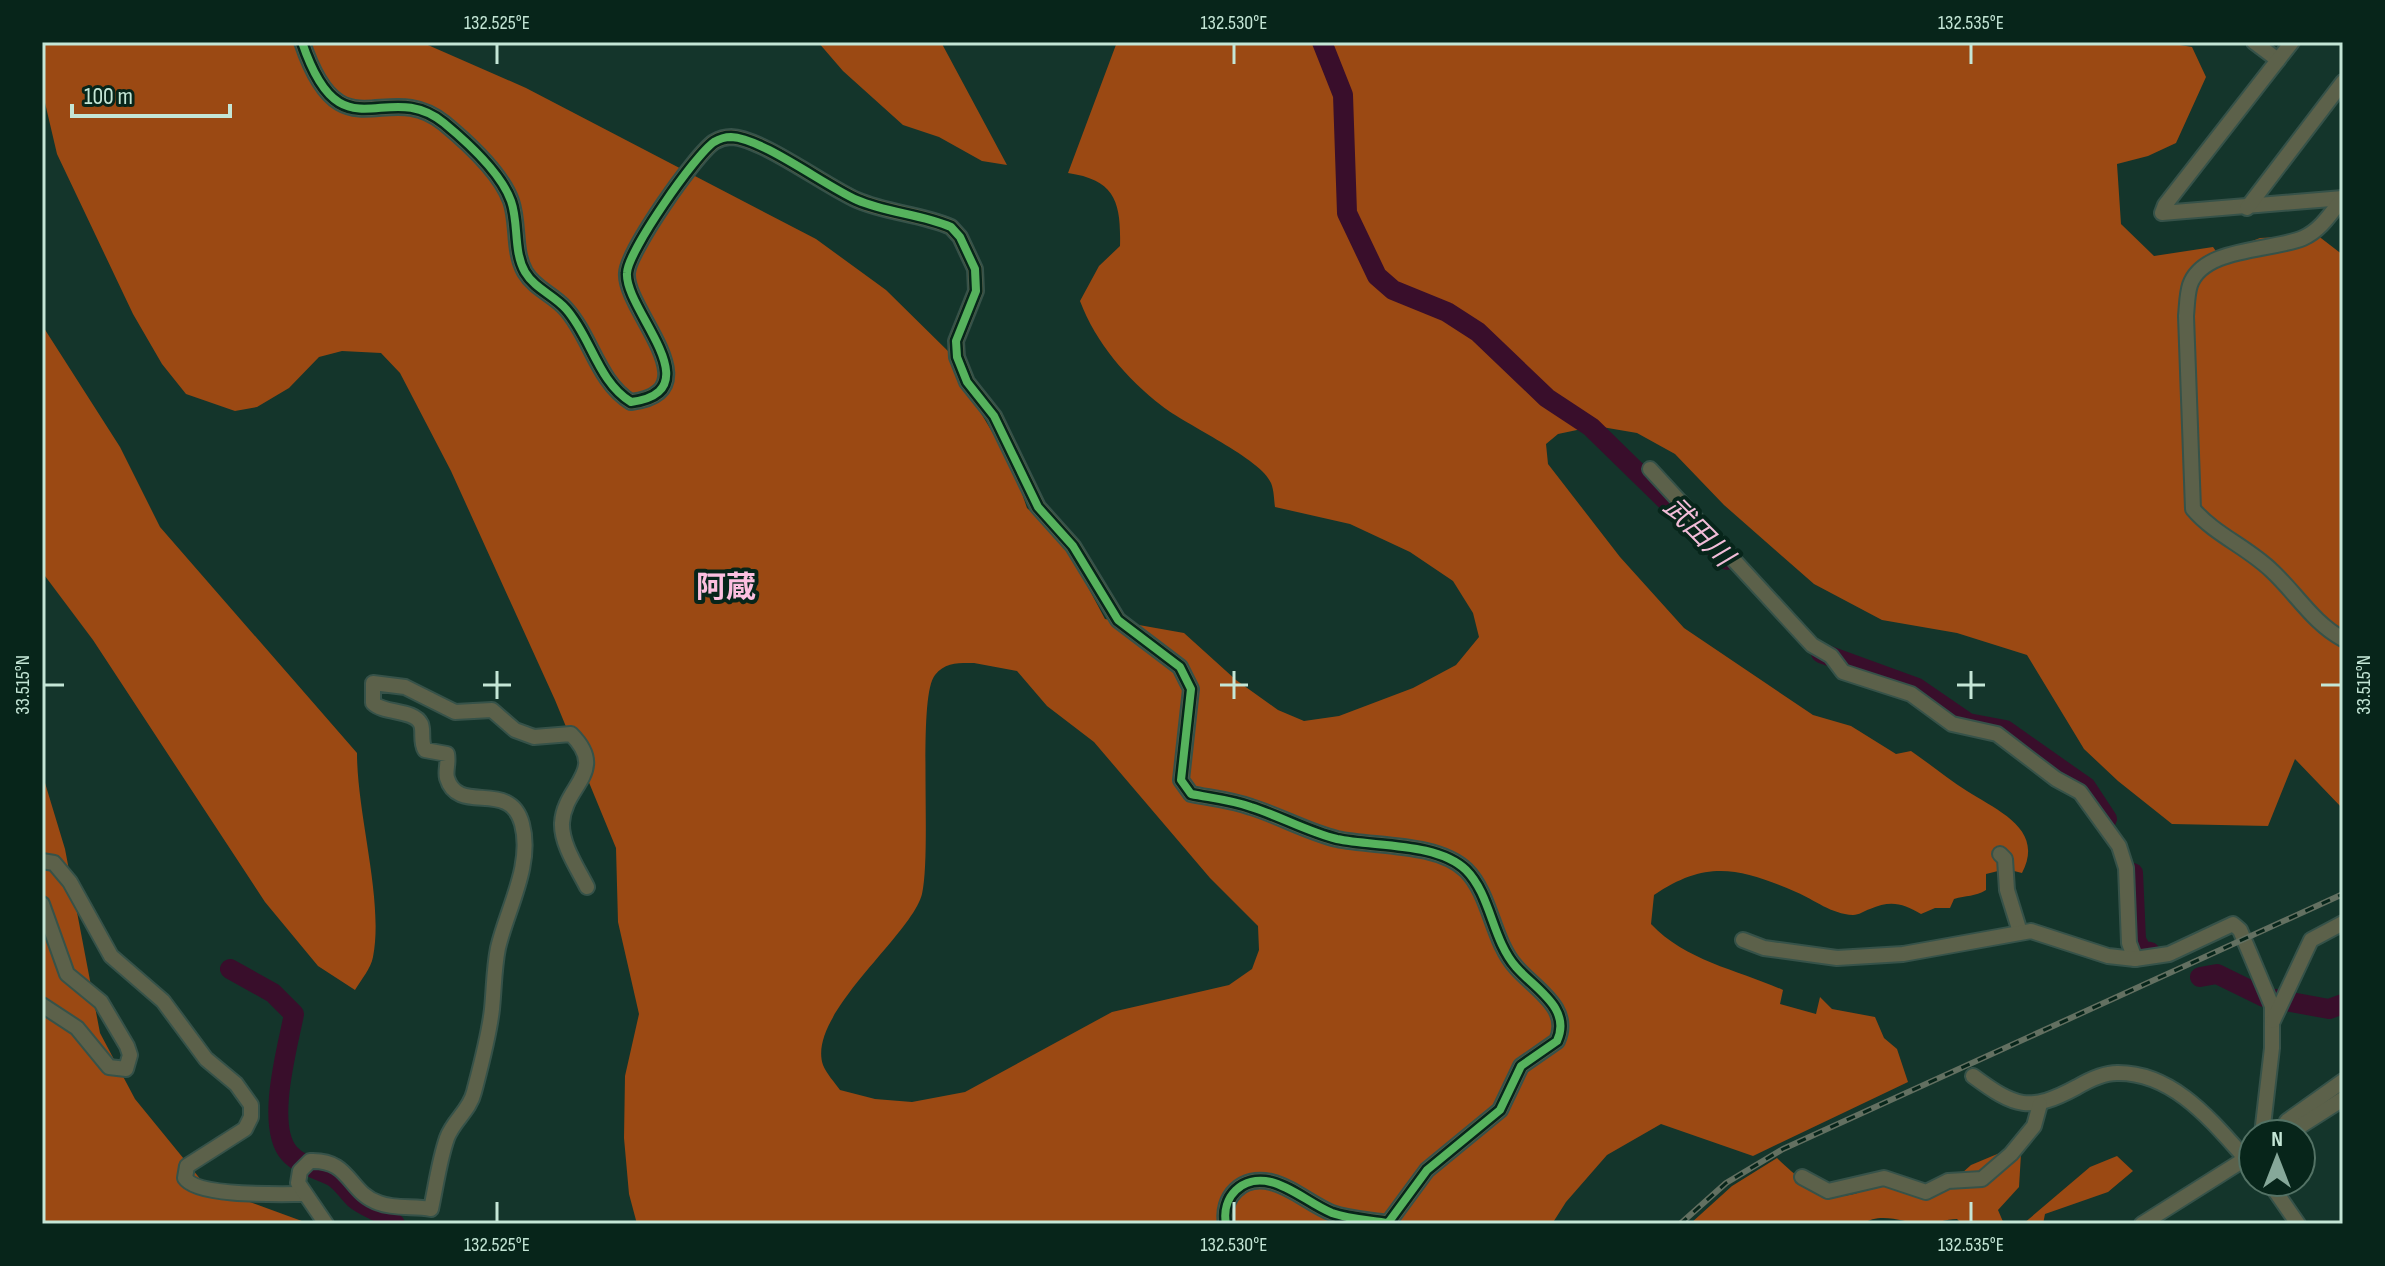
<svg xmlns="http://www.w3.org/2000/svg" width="2385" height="1266" font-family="'Sofia Sans Condensed','Noto Sans JP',sans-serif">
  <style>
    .forest { fill: #9b4913; fill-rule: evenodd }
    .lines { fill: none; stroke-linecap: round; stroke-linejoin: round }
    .river { stroke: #390e2b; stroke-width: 20 }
    .minor-casing { stroke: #365249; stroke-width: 18 }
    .minor { stroke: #5c614a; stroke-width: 14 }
    .rail-casing { stroke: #637061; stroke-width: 6 }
    .rail { stroke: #07251a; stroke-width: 3; stroke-dasharray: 9; stroke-linecap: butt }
    .cycleway-casing { stroke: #07251a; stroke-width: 13 }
    .cycleway { stroke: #56b35d; stroke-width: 8 }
    .ticks { fill: none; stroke: #c4e6d6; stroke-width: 3 }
    .labels { text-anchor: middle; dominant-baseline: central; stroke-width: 8; stroke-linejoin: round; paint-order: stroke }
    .water-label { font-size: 28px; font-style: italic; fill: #f1bcd8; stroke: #07251a }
    .quarter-label { font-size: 30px; font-weight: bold; fill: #fcc0e0; stroke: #07251a }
    .neatline { fill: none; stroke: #c4e6d6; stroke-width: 3 }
    .ticks-label { font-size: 20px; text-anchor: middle; fill: #c4e6d6 }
  </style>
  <rect width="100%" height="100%" fill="#14352b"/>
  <!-- forest -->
  <g class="forest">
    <path d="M42 42H421L526 88 816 239 886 290 954 357 966 388 1013 467 1027 508 1053 532 1073 559 1105 619 1184 633 1236 680 1278 710 1304 721 1339 716 1413 688 1456 665 1479 637 1473 613 1453 581 1410 552 1350 524 1275 507C1274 500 1274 490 1271 483 1262 459 1184 424 1162 406 1126 378 1096 343 1080 301L1099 266 1120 246C1121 203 1116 180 1068 173L1117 42H2162L2192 47 2206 77 2176 143 2148 156 2117 164 2121 224 2154 256 2213 247 2218 254 2260 238 2317 235 2343 255V809L2295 759 2268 826 2172 824 2118 781 2084 749 2027 655 1957 633 1882 620 1814 584 1724 505 1675 454 1637 433 1596 426 1558 434 1546 444 1548 464 1620 557 1684 628 1813 715 1851 726 1896 754 1911 751C1930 764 1948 779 1967 791 1998 811 2045 829 2022 873L2006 869 1986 874V890C1975 897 1966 895 1954 899L1950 908H1935L1921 914C1903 903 1890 900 1870 909 1864 911 1859 915 1853 915 1831 914 1815 900 1796 892 1742 869 1708 858 1654 895L1651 924C1686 961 1738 970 1783 990L1780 1004 1816 1014 1820 997 1832 1009 1875 1017 1884 1038 1897 1049 1908 1082 1753 1156 1661 1124 1607 1155 1566 1202 1552 1224H637L629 1194 624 1138 625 1076 639 1014 618 922 616 848 555 700 451 471 400 373 381 353 342 351 319 357 289 388 257 407 235 411 186 394 162 364 133 314 57 154 42 90ZM974 663 1017 671 1047 706 1094 742 1210 878 1258 926 1259 950 1252 969 1229 985 1112 1012 965 1092 912 1102 875 1099 840 1090C835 1083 826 1073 823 1065 806 1015 912 935 922 894 932 850 917 697 935 675 945 662 959 663 974 663Z"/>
    <polygon points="818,42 941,42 1007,165 982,161 939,137 903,125 843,71"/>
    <path d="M42 325 120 447 160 527 357 753C357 815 384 901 373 957 371 968 361 980 355 990L318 966 265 902 93 640 42 572Z"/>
    <polygon points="42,773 65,849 100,1033 135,1099 206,1186 310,1224 42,1224"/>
    <path d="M2014 1147 2021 1154 2019 1187 1998 1210 2004 1224H1962L1957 1219C1946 1219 1935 1224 1925 1224 1903 1223 1882 1211 1862 1224H1690L1732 1186 1777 1158C1795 1175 1822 1201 1849 1195 1886 1187 1872 1174 1915 1194L1952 1182 1971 1165Z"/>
    <polygon points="2117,1156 2133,1171 2108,1192 2045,1214 2043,1224 2023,1224 2090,1167"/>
  </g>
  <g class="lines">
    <!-- river -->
    <g class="river">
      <polyline points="1322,42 1343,95 1347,213 1377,276 1393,290 1447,312 1478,332 1547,398 1591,427 1727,560"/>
      <polyline points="1821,653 1917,688 1968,723 2005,730 2086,787 2107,819"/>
      <polyline points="2133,873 2136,940 2142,951 2150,952"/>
      <path d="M230 969 273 993 294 1014C288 1046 265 1125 289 1153 299 1165 318 1169 332 1176 341 1181 347 1191 354 1198 367 1209 383 1211 395 1224"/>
      <polyline points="2200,977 2217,974 2264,997 2329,1009 2343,1004"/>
    </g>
    <defs>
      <g id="minor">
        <path d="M302 42C341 159 386 76 444 123 467 142 501 173 511 201 519 223 513 251 525 272 535 289 554 295 566 309 591 337 598 382 631 402 714 391 624 310 627 273 628 251 695 155 714 142 719 139 725 137 731 137 762 138 825 186 857 200 887 213 921 214 951 227L960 237 975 269 976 291 956 341 957 357 967 382 994 416 1038 507 1073 546 1118 620 1180 667 1191 689 1181 780 1191 794C1211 798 1232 800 1251 807 1280 816 1308 832 1337 839 1374 847 1437 842 1466 870 1491 895 1492 940 1516 967 1535 989 1572 1008 1557 1041L1521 1066 1500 1110 1427 1170 1388 1223C1370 1220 1349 1219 1332 1213 1312 1205 1292 1187 1271 1182 1242 1175 1221 1197 1226 1224"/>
        <polyline points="2254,42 2278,60"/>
        <polyline points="2292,42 2165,205 2162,213 2343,198"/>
        <path d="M2343 198C2331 213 2321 230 2303 238 2272 251 2203 247 2190 285 2187 294 2187 306 2186 316L2193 509C2214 534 2247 547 2271 570 2296 593 2313 623 2343 639"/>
        <polyline points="2247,208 2343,82"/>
        <polyline points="1650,469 1812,645 1831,656 1843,672 1911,694 1952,724 1997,734 2056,779 2080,792 2119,846 2126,868 2129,943 2135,959"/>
        <polyline points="2000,854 2005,859 2007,890 2020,932"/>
        <path d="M42 861 54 863 70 882 111 956 163 1001 206 1059 236 1084 251 1105V1117L245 1129 187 1166 185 1178C197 1197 280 1194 304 1194"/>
        <polyline points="42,904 67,974 101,1002 127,1046 130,1055 126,1069 109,1067 77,1028 42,1005"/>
        <polyline points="1743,940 1764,948 1837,958 1903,954 2031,931 2108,956 2135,959 2169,954 2233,924 2240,930 2272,1006 2272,1048 2262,1134"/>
        <polyline points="2273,1021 2311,940 2343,923"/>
        <path d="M1973 1076C2015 1107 2029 1113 2077 1087 2089 1080 2103 1073 2117 1073 2173 1072 2212 1121 2246 1159"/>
        <polyline points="2288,1134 2287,1121 2343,1081"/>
        <polyline points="2288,1134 2343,1099"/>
        <polyline points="1802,1177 1828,1191 1884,1178 1926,1192 1948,1181 1982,1179 2011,1154 2034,1126 2040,1104"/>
        <polyline points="2269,1182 2298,1224"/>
        <path d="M326 1224 298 1183 300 1171 310 1161C351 1159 348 1193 379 1203 394 1209 414 1206 431 1209 436 1186 439 1161 447 1138 453 1121 470 1110 474 1092 481 1065 489 1036 492 1009 494 989 494 968 498 948 507 909 533 865 522 824 510 778 458 816 447 778 445 771 449 762 447 754L425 750C420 741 424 732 421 724 414 709 384 714 373 703V683L405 687 455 712 492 710 515 730 534 737 571 734C609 772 564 785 562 823 561 844 578 869 587 887"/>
        <polyline points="2142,1224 2253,1154"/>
      </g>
    </defs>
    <!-- minor casing -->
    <use href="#minor" class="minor-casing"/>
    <!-- minor -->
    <use href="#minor" class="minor"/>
    <defs>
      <polyline id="rail" points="1680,1224 1726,1183 1783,1149 2343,894"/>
    </defs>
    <!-- rail casing -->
    <use href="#rail" class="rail-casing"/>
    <!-- rail -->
    <use href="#rail" class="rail"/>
    <defs>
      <path id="cycleway" d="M302 42C341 159 386 76 444 123 467 142 501 173 511 201 519 223 513 251 525 272 535 289 554 295 566 309 591 337 598 382 631 402 714 391 624 310 627 273 628 251 695 155 714 142 719 139 725 137 731 137 762 138 825 186 857 200 887 213 921 214 951 227L960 237 975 269 976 291 956 341 957 357 967 382 994 416 1038 507 1073 546 1118 620 1180 667 1191 689 1181 780 1191 794C1211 798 1232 800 1251 807 1280 816 1308 832 1337 839 1374 847 1437 842 1466 870 1491 895 1492 940 1516 967 1535 989 1572 1008 1557 1041L1521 1066 1500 1110 1427 1170 1388 1223C1370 1220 1349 1219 1332 1213 1312 1205 1292 1187 1271 1182 1242 1175 1221 1197 1226 1224"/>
    </defs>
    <!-- cycleway casing -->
    <use href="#cycleway" class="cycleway-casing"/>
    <!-- cycleway -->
    <use href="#cycleway" class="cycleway"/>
  </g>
  <!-- ticks -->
  <path class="ticks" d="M497 44V64M1234 44V64M1971 44V64M497 671V699M1234 671V699M1971 671V699M44 685H64M483 685H511M1220 685H1248M1957 685H1985M2321 685H2341M497 1202V1222M1234 1202V1222M1971 1202V1222"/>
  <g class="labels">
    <!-- water labels -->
    <g class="water-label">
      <text transform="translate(1698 532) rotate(45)">武田川</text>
    </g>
    <!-- quarter labels -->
    <g class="quarter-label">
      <text x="726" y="588">阿蔵</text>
    </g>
  </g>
  <!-- border -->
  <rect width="2385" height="1266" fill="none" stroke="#07251a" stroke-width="88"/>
  <!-- north arrow -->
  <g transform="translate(2277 1158)"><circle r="38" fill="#07251a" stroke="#537265" stroke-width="2"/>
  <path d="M0-6L14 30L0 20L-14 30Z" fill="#86a89a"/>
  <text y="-12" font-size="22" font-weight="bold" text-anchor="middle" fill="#c4e6d6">N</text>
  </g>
  <!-- scale -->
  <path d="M72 104v12h158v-12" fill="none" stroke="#c4e6d6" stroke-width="4"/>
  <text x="84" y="104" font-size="24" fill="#c4e6d6" stroke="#07251a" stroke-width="6" paint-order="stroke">100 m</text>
  <rect x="44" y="44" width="2297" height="1178" class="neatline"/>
  <g class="ticks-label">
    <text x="497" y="29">132.525°E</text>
    <text x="1234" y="29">132.530°E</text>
    <text x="1971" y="29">132.535°E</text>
    <text transform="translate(22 685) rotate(-90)" y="7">33.515°N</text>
    <text transform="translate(2363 685) rotate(-90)" y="7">33.515°N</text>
    <text x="497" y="1251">132.525°E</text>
    <text x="1234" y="1251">132.530°E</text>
    <text x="1971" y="1251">132.535°E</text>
  </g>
</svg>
